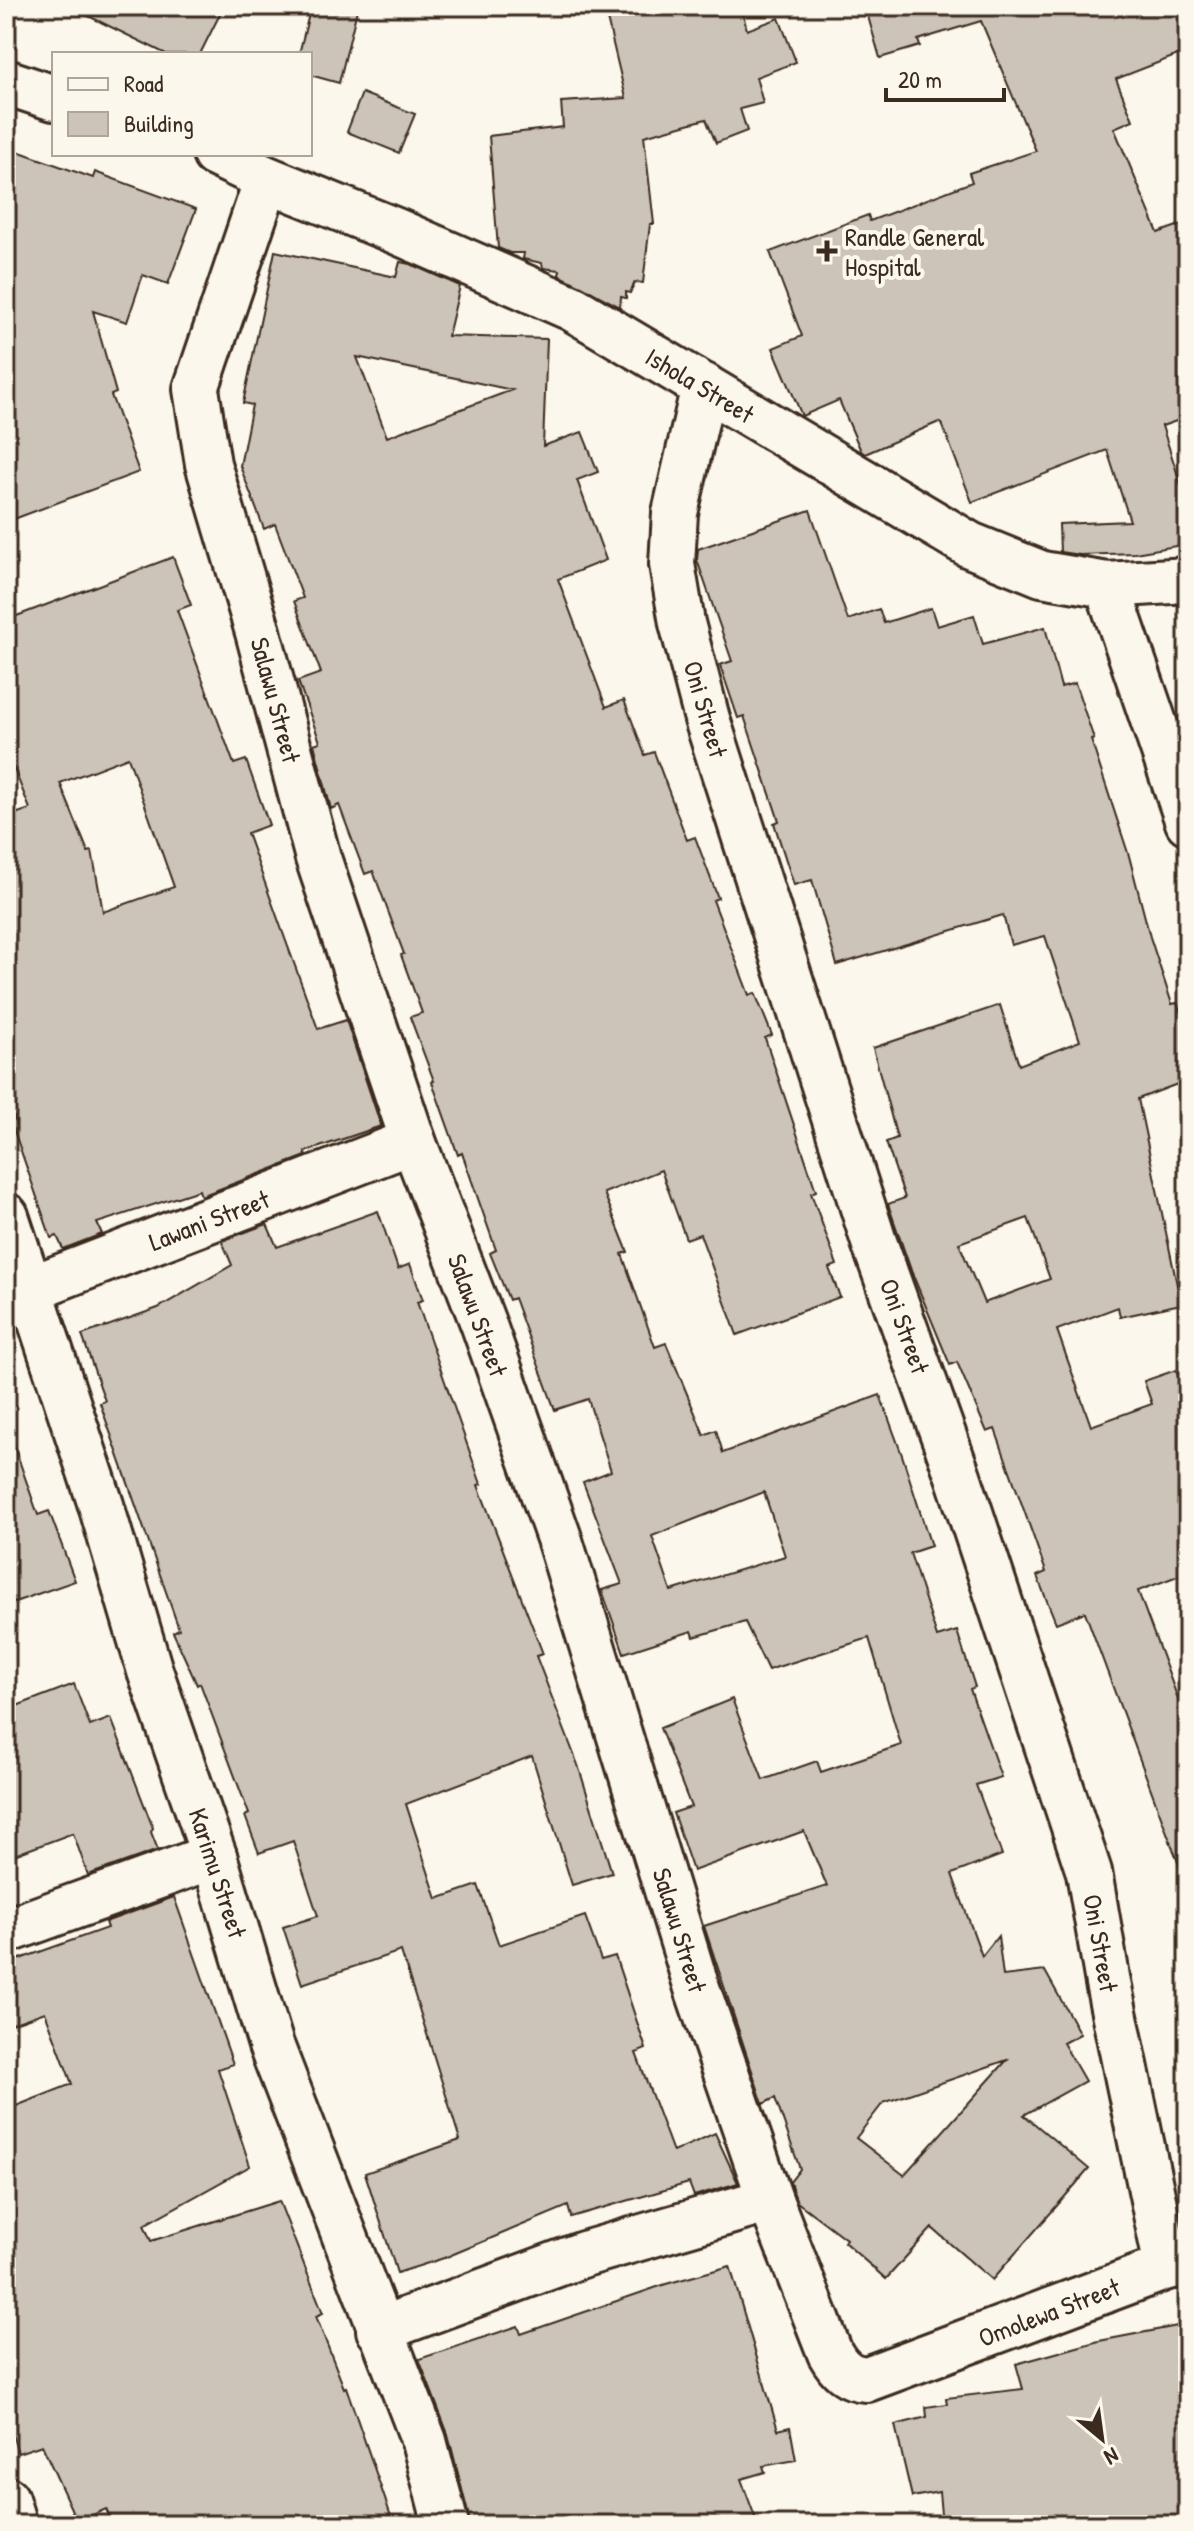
<svg xmlns="http://www.w3.org/2000/svg" width="1194" height="2531" font-family="'Patrick Hand',sans-serif">
  <style>
    .building { fill: #ccc4b9; stroke: #3b2a1e; stroke-width: 2; fill-rule: evenodd }
    .lines { fill: none; stroke-linecap: round; stroke-linejoin: round }
    .minor-casing { stroke: #3b2a1e; stroke-width: 50 }
    .minor { stroke: #fbf7ec; stroke-width: 44 }
    .poi-dot { fill: #3b2a1e; stroke: #fbf7ec; stroke-width: 3 }
    .labels { text-anchor: middle; dominant-baseline: central; stroke-width: 8; stroke-linejoin: round; paint-order: stroke }
    .poi-label { font-size: 26px; fill: #3b2a1e; stroke: #fbf7ec; text-anchor: start }
    .street-label { font-size: 26px; fill: #3b2a1e; stroke: #fbf7ec }
  </style>
  <rect width="100%" height="100%" fill="#fbf7ec"/>
  <filter id="ink" filterUnits="userSpaceOnUse"><feTurbulence type="fractalNoise" baseFrequency=".0125" numOctaves="2"/><feDisplacementMap in="SourceGraphic" scale="16" xChannelSelector="R" yChannelSelector="G"/><feConvolveMatrix kernelMatrix="1 2 1 2 8 2 1 2 1" color-interpolation-filters="sRGB"/></filter>
  <g filter="url(#ink)">
    <!-- building -->
    <g class="building">
      <polygon points="68,6 224,6 200,54 166,54"/>
      <polygon points="311,6 358,6 339,83 310,75 310,54 299,54"/>
      <polygon points="604,6 741,6 747,30 779,18 796,62 756,77 763,103 740,109 747,131 716,143 706,119 644,136 654,224 650,224 643,283 635,282 630,293 626,292 626,298 621,297 620,307 559,275 560,270 543,268 542,263 523,259 524,253 510,253 498,248 489,136 563,127 561,102 626,98"/>
      <polygon points="865,6 1188,6 1188,51 1116,79 1133,120 1114,128 1158,233 1188,222 1188,417 1162,426 1188,507 1188,544 1135,553 1080,555 1060,552 1059,524 1130,521 1107,450 972,502 942,424 939,422 865,454 861,451 839,400 802,416 773,348 802,336 770,252 868,215 870,221 972,182 969,173 1036,151 981,21 918,40 920,46 880,58"/>
      <polygon points="362,93 415,114 399,153 347,132"/>
      <polygon points="6,147 93,178 95,172 196,209 168,284 143,275 127,322 93,311 116,393 111,395 139,472 6,522"/>
      <path d="M275 251 396 277 400 262 410 264 460 286 448 336 547 339 543 446 582 432 598 472 577 480 606 560 558 579 606 707 624 700 645 755 654 752 687 840 695 837 718 898 713 900 749 995 755 993 772 1035 765 1038 816 1191 811 1193 837 1265 829 1268 840 1297 737 1335 700 1234 686 1239 661 1170 604 1193 628 1252 622 1254 655 1347 666 1343 704 1435 716 1430 723 1453 880 1395 902 1455 931 1546 910 1553 937 1637 957 1631 975 1687 970 1689 1001 1777 976 1785 1002 1855 952 1874 982 1956 998 1936 1003 1976 1045 1971 1080 2034 1063 2043 1085 2081 1024 2115 1089 2169 992 2280 932 2228 886 2279 844 2242 846 2239 797 2202 793 2191 790 2182 800 2169 775 2098 763 2104 704 1926 827 1886 804 1831 693 1871 673 1813 691 1807 660 1728 732 1699 763 1780 817 1761 821 1772 901 1745 869 1638 768 1670 745 1622 694 1637 692 1631 624 1653 602 1590 622 1584 583 1482 611 1471 588 1399 555 1410 514 1298 509 1300 490 1253 496 1250 462 1153 458 1155 432 1082 434 1081 410 1017 422 1013 401 955 404 954 373 871 365 874 339 805 331 809 314 744 320 742 298 681 321 673 294 601 303 598 275 524 264 529 240 466 252 405 243 403ZM357 357 512 390 387 437ZM764 1492 785 1556 671 1591 652 1536ZM1007 2060 904 2175 856 2138 883 2103Z"/>
      <path d="M810 510 848 620 879 609 884 623 931 608 937 626 974 615 983 644 1045 627 1061 687 1075 683 1094 739 1091 740 1129 856 1150 937 1172 1004 1177 1003 1188 1031V1080L1138 1099 1181 1304 1120 1317 1118 1307 1057 1330 1091 1426 1152 1404 1144 1381 1176 1370 1188 1402V1572L1138 1591 1188 1726V1881H1185L1085 1612 1056 1623 1037 1576 1046 1572 995 1429 987 1432 957 1362 950 1365 912 1273 888 1204 905 1198 886 1142 897 1138 873 1048 1000 1005 1019 1065 1080 1041 1045 936 1011 945 1003 915 837 965 812 880 794 885 774 823 779 821 744 716 738 718 720 665 732 661 697 560 698 549ZM1028 1218 1050 1279 984 1303 959 1243Z"/>
      <path d="M173 557 191 605 177 610 234 764 246 760 269 825 247 833 283 933 318 1029 346 1020 381 1126 305 1152 306 1156 201 1196 199 1190 97 1223 102 1234 63 1249 57 1236 51 1238 11 1122 15 1120 6 1094V817L30 809 6 749V620ZM128 757 174 887 103 912 92 851 88 852 60 783Z"/>
      <polygon points="378,1211 398,1269 410,1264 423,1300 417,1302 481,1484 478,1485 543,1654 536,1656 578,1765 612,1873 572,1885 532,1756 406,1804 437,1899 478,1885 499,1945 585,1916 601,1960 615,1956 646,2049 636,2053 673,2152 715,2133 738,2183 694,2196 689,2183 571,2217 568,2206 444,2258 397,2273 365,2173 460,2140 401,1951 302,1984 283,1927 318,1916 293,1841 259,1853 245,1816 249,1814 200,1683 197,1685 173,1632 179,1629 100,1403 105,1401 82,1335 158,1308 232,1265 222,1241 267,1224 277,1247"/>
      <polygon points="11,1437 38,1515 49,1511 75,1581 6,1605 6,1438"/>
      <polygon points="74,1684 90,1726 111,1718 153,1828 151,1832 158,1850 88,1875 73,1833 6,1858 6,1710"/>
      <polygon points="174,1897 233,2064 218,2069 250,2166 144,2225 151,2241 279,2201 323,2313 316,2316 344,2388 346,2387 394,2525 113,2525 106,2509 77,2522 42,2445 18,2453 6,2415 6,2110 72,2084 45,2012 6,2026 6,1964 107,1928 105,1922"/>
      <polygon points="730,2266 778,2430 790,2427 796,2460 763,2466 765,2472 741,2479 758,2525 471,2525 448,2434 419,2359 518,2326 521,2334 666,2284"/>
      <polygon points="1188,2324 1188,2525 1147,2525 1147,2521 1079,2525 942,2525 939,2492 912,2497 895,2425 927,2417 926,2407 947,2404 946,2398 1023,2389 1016,2364 1099,2341"/>
    </g>
    <g class="lines">
      <defs>
        <g id="minor">
          <polyline points="6,82 54,98"/>
          <polyline points="215,154 267,179 396,231 572,308 970,545 1042,574 1107,585 1188,580"/>
          <path d="M267 179 196 389 208 464 258 632 318 858 413 1141 483 1323 560 1541 697 1988 770 2200 830 2353C839 2369 848 2378 867 2379L1167 2267 1188 2264"/>
          <polyline points="704,386 675,513 672,564 682,623 707,719 874,1242 958,1476 1089,1872 1108,1983 1167,2267"/>
          <polyline points="1107,585 1188,822"/>
          <polyline points="6,1216 101,1505 150,1671 214,1856 271,2045 424,2441 446,2525"/>
          <polyline points="6,1298 413,1141"/>
          <polyline points="6,1931 214,1856"/>
          <polyline points="379,2330 584,2254 770,2200"/>
          <polyline points="6,2499 14,2525"/>
        </g>
      </defs>
      <!-- minor casing -->
      <use href="#minor" class="minor-casing"/>
      <!-- minor -->
      <use href="#minor" class="minor"/>
    </g>
  </g>
  <!-- markers -->
  <path class="poi-dot" d="M823 239h8v8h8v8h-8v8h-8v-8h-8v-8h8z"/>
  <g class="labels">
    <!-- poi labels -->
    <g class="poi-label">
      <text x="845" y="236">Randle General<tspan x="845" dy="30">Hospital</tspan></text>
    </g>
    <!-- street labels -->
    <g class="street-label">
      <text transform="translate(700 385) rotate(31)">Ishola Street</text>
      <text transform="translate(276 700) rotate(75)">Salawu Street</text>
      <text transform="translate(706 709) rotate(74)">Oni Street</text>
      <text transform="translate(209 1220) rotate(-21)">Lawani Street</text>
      <text transform="translate(478 1315) rotate(70)">Salawu Street</text>
      <text transform="translate(905 1326) rotate(70)">Oni Street</text>
      <text transform="translate(218 1873) rotate(72)">Karimu Street</text>
      <text transform="translate(680 1930) rotate(73)">Salawu Street</text>
      <text transform="translate(1101 1943) rotate(80)">Oni Street</text>
      <text transform="translate(1049 2312) rotate(-21)">Omolewa Street</text>
    </g>
  </g>
  <!-- margin -->
  <rect width="1194" height="2531" fill="none" stroke="#fbf7ec" stroke-width="32"/>
  <rect x="16" y="16" width="1162" height="2499" fill="none" stroke="#3b2a1e" stroke-width="3" filter="url(#ink)"/>
  <!-- legend -->
  <rect x="52" y="52" width="260" height="104" fill="#fbf7ec" stroke="#aea59a" stroke-width="2"/>
  <rect x="68" y="78" width="40" height="12" fill="#fbf7ec" stroke="#aea59a" stroke-width="2"/>
  <text x="124" y="92" font-size="24" fill="#3b2a1e">Road</text>
  <rect x="68" y="112" width="40" height="24" fill="#ccc4b9" stroke="#aea59a" stroke-width="2"/>
  <text x="124" y="132" font-size="24" fill="#3b2a1e">Building</text>
  <!-- north arrow -->
  <g transform="translate(1102 2439) rotate(151)" stroke="#fbf7ec" stroke-width="6" paint-order="stroke">
  <path d="M0-6L14 30L0 20L-14 30Z" fill="#3b2a1e"/>
  <text y="-12" font-size="22" font-weight="bold" text-anchor="middle" fill="#3b2a1e">N</text>
  </g>
  <!-- scale -->
  <path d="M886 88v12h118v-12" fill="none" stroke="#3b2a1e" stroke-width="4"/>
  <text x="898" y="88" font-size="24" fill="#3b2a1e" stroke="#fbf7ec" stroke-width="6" paint-order="stroke">20 m</text>
</svg>
